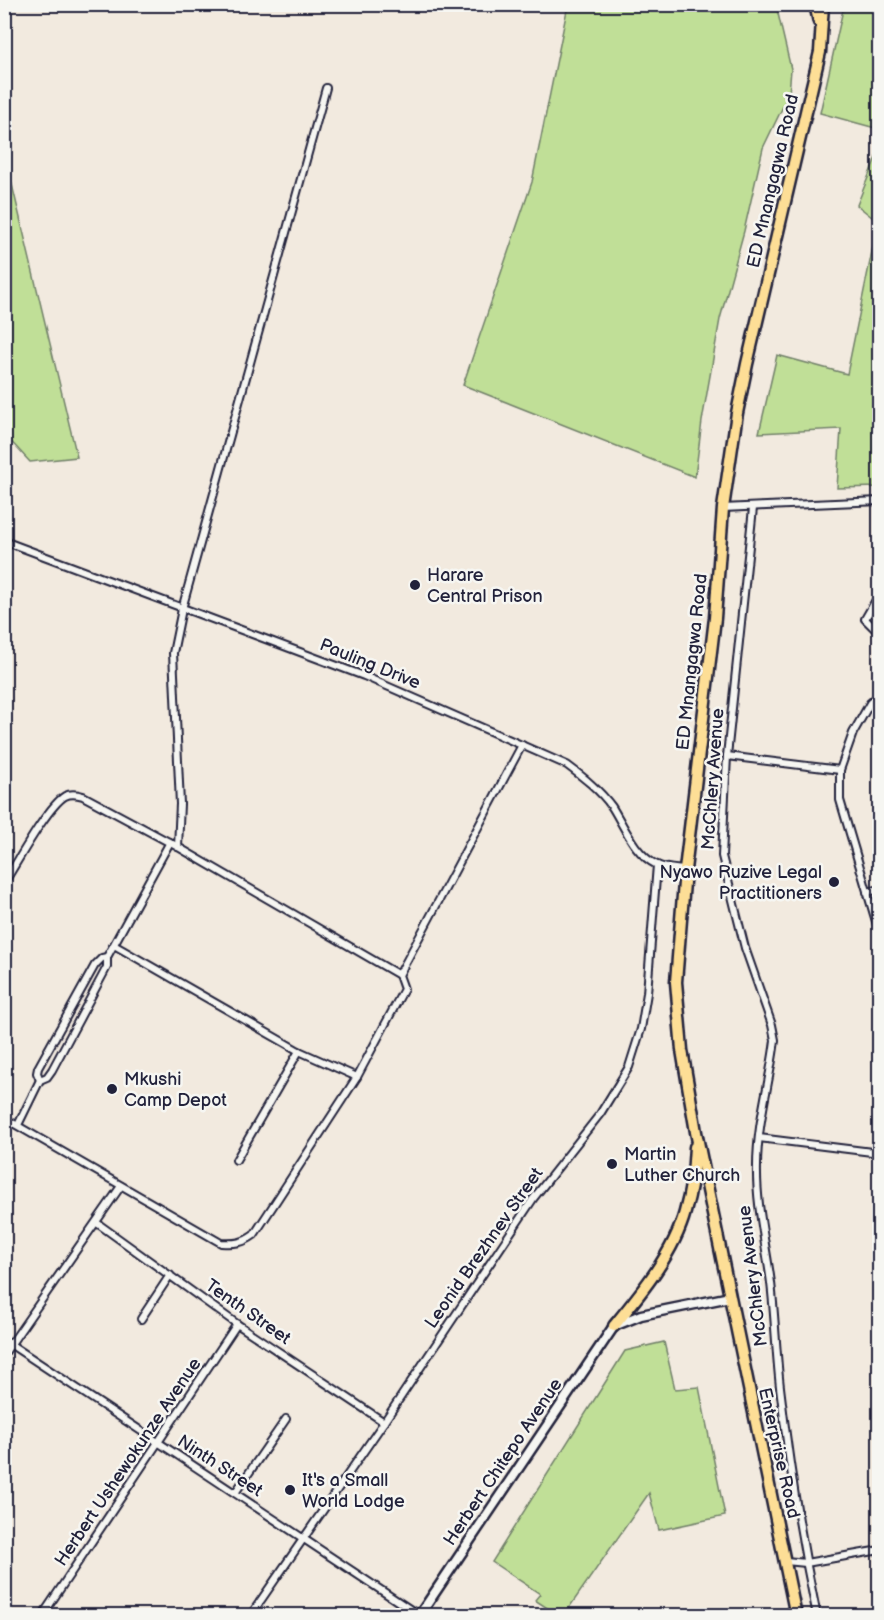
<svg xmlns="http://www.w3.org/2000/svg" width="884" height="1620" font-family="'Balsamiq Sans',sans-serif">
  <style>
    .green { fill: #c0df97; stroke: #718069; stroke-width: 1.5 }
    .lines { fill: none; stroke-linecap: round; stroke-linejoin: round }
    .street-casing { stroke: #22223b; stroke-width: 10 }
    .secondary-casing { stroke: #22223b; stroke-width: 13 }
    .highway-casing { stroke: #22223b; stroke-width: 15 }
    .street { stroke: #f6f6f2; stroke-width: 6 }
    .secondary { stroke: #f6f6f2; stroke-width: 8 }
    .highway { stroke: #fdde96; stroke-width: 10 }
    .poi-dot { fill: #22223b; stroke: #f6f6f2; stroke-width: 2 }
    .labels { text-anchor: middle; dominant-baseline: central; stroke-width: 5; stroke-linejoin: round; paint-order: stroke }
    .street-label { font-size: 18px; fill: #22223b; stroke: #f6f6f2 }
    .poi-label { font-size: 18px; fill: #22223b; stroke: #f6f6f2; text-anchor: start }
  </style>
  <rect width="100%" height="100%" fill="#f2eadf"/>
  <filter id="ink" filterUnits="userSpaceOnUse"><feTurbulence type="fractalNoise" baseFrequency=".0167" numOctaves="2"/><feDisplacementMap in="SourceGraphic" scale="12" xChannelSelector="R" yChannelSelector="G"/><feConvolveMatrix kernelMatrix="1 2 1 2 8 2 1 2 1" color-interpolation-filters="sRGB"/></filter>
  <g filter="url(#ink)">
    <!-- green -->
    <g class="green">
      <polygon points="568,5 776,5 791,69 789,94 763,148 744,231 720,319 702,421 695,477 463,385 532,182"/>
      <polygon points="844,5 879,5 879,129 820,113"/>
      <polygon points="879,150 879,487 837,488 841,429 759,433 777,355 847,374 878,222 857,205"/>
      <polygon points="5,155 77,457 30,462 5,435"/>
      <polygon points="664,1342 675,1389 699,1387 725,1516 659,1530 649,1493 564,1615 558,1615 535,1600 540,1594 492,1562 625,1351"/>
    </g>
    <g class="lines">
      <defs>
        <g id="street">
          <polyline points="723,508 880,501"/>
          <path d="M753 508 727 756 722 856 745 948 772 1025 775 1040C770 1082 757 1123 757 1166 756 1205 766 1244 771 1283 775 1317 776 1352 780 1387 789 1464 801 1540 817 1616"/>
          <path d="M4 541 364 676 567 765C583 777 600 790 612 807 624 826 635 855 657 865 665 869 677 869 685 870"/>
          <polyline points="880,593 865,619 880,634"/>
          <polyline points="880,694 870,703 853,733 840,770 840,800 880,935"/>
          <polyline points="727,756 840,770"/>
          <polyline points="178,847 180,804 173,653 182,609 326,88"/>
          <path d="M4 883C17 863 47 807 65 796 71 793 77 794 83 796L178 847 399 975"/>
          <polyline points="867,892 880,889"/>
          <polyline points="114,945 299,1051 357,1077"/>
          <polyline points="40,1080 37,1073 38,1068 95,965 102,958 107,957"/>
          <path d="M4 1118 221 1243C235 1244 243 1243 254 1235L357 1077 404 989 399 975 522 745"/>
          <polyline points="18,1125 40,1080 47,1077 52,1070 107,967 107,957 170,842"/>
          <polyline points="759,1138 880,1153"/>
          <polyline points="236,1160 299,1051"/>
          <polyline points="97,1223 237,1324 384,1422"/>
          <polyline points="141,1319 170,1275"/>
          <polyline points="4,1340 420,1616"/>
          <polyline points="4,1354 121,1186"/>
          <polyline points="235,1493 286,1419"/>
          <polyline points="786,1561 806,1563 880,1550"/>
          <polyline points="4,1615 6,1616"/>
          <polyline points="42,1616 237,1324"/>
          <polyline points="250,1616 384,1422 533,1199 600,1114 629,1067 641,1029 647,993 657,865"/>
        </g>
        <polyline id="secondary" points="419,1616 614,1326 641,1315 730,1297"/>
        <g id="highway">
          <polyline points="815,4 819,22"/>
          <path d="M614 1326C641 1293 674 1253 685 1212 691 1191 694 1169 695 1147"/>
          <polyline points="796,1616 696,1132 682,1050 676,982 685,870 715,618 723,508 737,413 747,364 820,52 823,4"/>
        </g>
      </defs>
      <!-- street casing -->
      <use href="#street" class="street-casing"/>
      <!-- secondary casing -->
      <use href="#secondary" class="secondary-casing"/>
      <!-- highway casing -->
      <use href="#highway" class="highway-casing"/>
      <!-- street -->
      <use href="#street" class="street"/>
      <!-- secondary -->
      <use href="#secondary" class="secondary"/>
      <!-- highway -->
      <use href="#highway" class="highway"/>
    </g>
  </g>
  <!-- markers -->
  <g class="poi-dot">
    <circle cx="415" cy="585" r="6"/>
    <circle cx="834" cy="882" r="6"/>
    <circle cx="112" cy="1089" r="6"/>
    <circle cx="612" cy="1164" r="6"/>
    <circle cx="290" cy="1490" r="6"/>
  </g>
  <g class="labels">
    <!-- street labels -->
    <g class="street-label">
      <text transform="translate(773 181) rotate(-77)">ED Mnangagwa Road</text>
      <text transform="translate(692 662) rotate(-84)">ED Mnangagwa Road</text>
      <text transform="translate(370 664) rotate(22)">Pauling Drive</text>
      <text transform="translate(713 779) rotate(-86)">McChlery Avenue</text>
      <text transform="translate(484 1248) rotate(-55)">Leonid Brezhnev Street</text>
      <text transform="translate(753 1276) rotate(-97)">McChlery Avenue</text>
      <text transform="translate(248 1312) rotate(35)">Tenth Street</text>
      <text transform="translate(779 1453) rotate(77)">Enterprise Road</text>
      <text transform="translate(128 1462) rotate(-56)">Herbert Ushewokunze Avenue</text>
      <text transform="translate(503 1462) rotate(-56)">Herbert Chitepo Avenue</text>
      <text transform="translate(220 1466) rotate(33)">Ninth Street</text>
    </g>
    <!-- poi labels -->
    <g class="poi-label">
      <text x="427" y="575">Harare<tspan x="427" dy="21">Central Prison</tspan></text>
      <text x="822" y="872" text-anchor="end">Nyawo Ruzive Legal<tspan x="822" dy="21">Practitioners</tspan></text>
      <text x="124" y="1079">Mkushi<tspan x="124" dy="21">Camp Depot</tspan></text>
      <text x="624" y="1154">Martin<tspan x="624" dy="21">Luther Church</tspan></text>
      <text x="302" y="1480">It's a Small<tspan x="302" dy="21">World Lodge</tspan></text>
    </g>
  </g>
  <!-- margin -->
  <rect width="884" height="1620" fill="none" stroke="#f6f6f2" stroke-width="24"/>
  <rect x="12" y="12" width="860" height="1596" fill="none" stroke="#22223b" stroke-width="2" filter="url(#ink)"/>
</svg>
